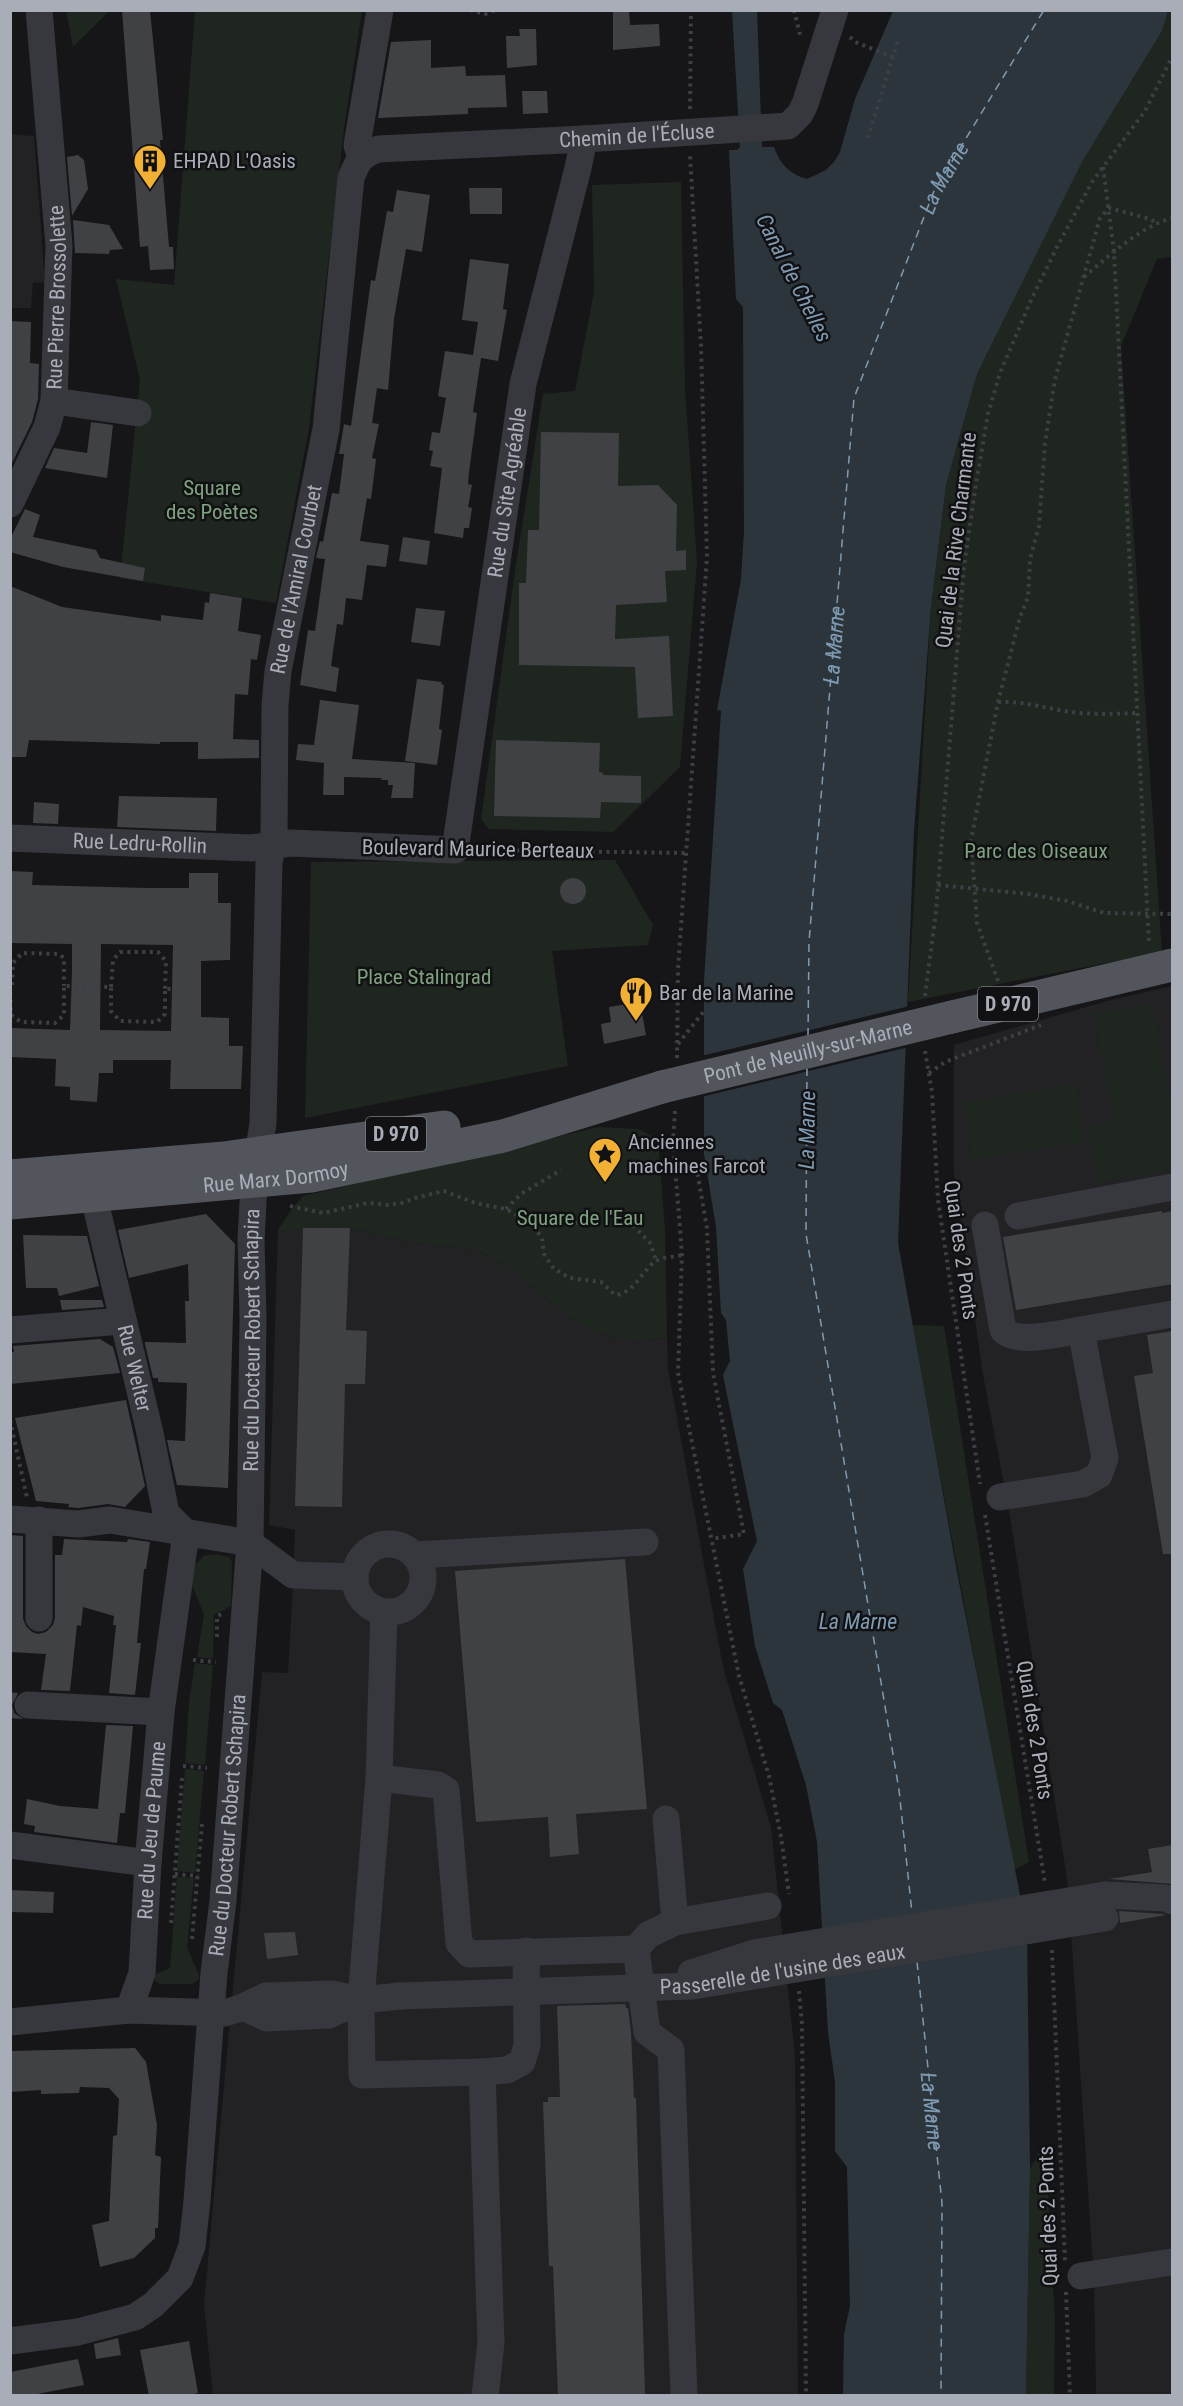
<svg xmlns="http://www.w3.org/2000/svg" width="1183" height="2406" font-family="'Roboto Condensed',sans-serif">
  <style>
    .built { fill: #222225 }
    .green { fill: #1e261f }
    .water { fill: #2c353c }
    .pier { fill: #161618 }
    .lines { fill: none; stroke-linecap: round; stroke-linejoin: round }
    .ferry { stroke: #7f9bb3; stroke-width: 1.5; stroke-dasharray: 8 6; stroke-linecap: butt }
    .building { fill: #404145; fill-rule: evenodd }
    .path { stroke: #3d3f44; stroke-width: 4; stroke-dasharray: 3 4.5; stroke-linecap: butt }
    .minor { stroke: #37383d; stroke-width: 27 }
    .major { stroke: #53555c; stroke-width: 33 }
    .minor-bridge { stroke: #37383d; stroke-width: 27 }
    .major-bridge { stroke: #53555c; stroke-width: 33 }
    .labels { text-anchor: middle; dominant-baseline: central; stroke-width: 5; stroke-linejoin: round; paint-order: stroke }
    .shield { fill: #111113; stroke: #7b7e86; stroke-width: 1.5 }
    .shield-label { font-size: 20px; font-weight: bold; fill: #a8adb8 }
    .street-label { font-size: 21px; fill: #a8adb8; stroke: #111113 }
    .poi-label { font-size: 21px; fill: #a8adb8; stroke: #111113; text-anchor: start }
    .park-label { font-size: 21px; fill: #7fa381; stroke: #111113 }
    .water-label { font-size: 22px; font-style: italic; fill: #7f9bb3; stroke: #111113 }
  </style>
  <rect width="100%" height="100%" fill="#161618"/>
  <!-- built -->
  <g class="built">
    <polygon points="10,134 34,136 45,282 33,283 31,308 11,308"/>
    <polygon points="1172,986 1172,2395 1096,2395 1094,2281 1068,1885 1009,1510 983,1375 954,1174 954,1045 1107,1001"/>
    <polygon points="303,1228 350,1228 410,1242 478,1250 514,1271 573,1320 603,1335 633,1341 667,1338 668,1369 723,1667 771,1827 795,2056 798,2395 213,2396 204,2304 262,1672 288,1673 292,1605 295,1530 269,1525 278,1230"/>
  </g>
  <!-- green -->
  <g class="green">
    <polygon points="66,10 109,10 109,11 73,47"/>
    <polygon points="195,11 362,11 344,128 309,428 276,603 120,578 140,380 116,279 174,285"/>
    <polygon points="1168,11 1172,11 1172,257 1157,259 1121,346 1162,952 908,1002 931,607 946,485 977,374 1082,162 1162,31"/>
    <polygon points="681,182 685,388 697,562 680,767 613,832 489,829 481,819 515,571 543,394 575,391 594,292 592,185"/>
    <polygon points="615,860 653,925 648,945 552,951 568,1066 305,1118 311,862"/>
    <polygon points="1152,1003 1172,1112 1172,1170 1098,1183 1088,1127 1114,1122 1094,1014"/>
    <polygon points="1076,1084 1085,1142 973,1160 964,1102"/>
    <polygon points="599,1127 638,1129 658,1139 665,1230 667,1338 633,1341 603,1335 573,1320 514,1271 478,1250 410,1242 350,1228 278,1230 293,1207 303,1196"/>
    <polygon points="912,1325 944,1326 1029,1862 1014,1870"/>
    <polygon points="213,1554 229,1557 232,1562 231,1606 214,1615 213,1659 197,1657 204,1614 191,1583 196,1564 204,1556"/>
    <polygon points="195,1663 213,1665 205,1765 185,1763 189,1702"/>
    <polygon points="185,1769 204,1771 195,1873 177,1871"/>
    <polygon points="177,1877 194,1878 187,1948 199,1975 199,1979 192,1984 161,1984 156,1982 153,1975 170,1968"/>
    <polygon points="1045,2142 1055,2320 1054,2395 1026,2395 1030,2169"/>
  </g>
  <!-- water -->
  <path class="water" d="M732 11H757L762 147H774C780 164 789 174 807 179L826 170 834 162 840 152 855 99 893 11H1168L1162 31 1082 162 977 374 946 485 931 607 914 831 898 1243 957 1572 1027 1931 1030 2169 1026 2395H843L844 2334 850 2306 847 2167 835 2151V2082L828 2032 817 1842 806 1785 782 1710 773 1703 755 1646 743 1569 757 1541 723 1375 730 1361 726 1320 721 1313 716 1227 704 1154V981L721 711 717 710 741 579 744 532 743 307 736 299 729 150H737L740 147Z"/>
  <!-- pier -->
  <polygon class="pier" points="910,1006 909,1047 701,1097 701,1056"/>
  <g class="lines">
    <!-- ferry -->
    <g class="ferry">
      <path id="s1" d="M808 1036 809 942 854 398 934 191 1044 10"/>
      <polyline points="807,1068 806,1234 899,1790 912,1913"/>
      <path id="s2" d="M917 1962 942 2203 941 2396"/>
    </g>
  </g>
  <!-- building -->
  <g class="building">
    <polygon points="122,10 150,10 163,140 160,140 169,247 173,247 174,269 150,270 148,246 140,247"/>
    <polygon points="613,10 629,10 630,25 659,24 660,46 613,50"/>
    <polygon points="519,29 536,29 537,65 507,68 506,36 520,36"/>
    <polygon points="431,40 431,68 465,66 466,76 505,75 507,107 468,108 468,114 378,118 391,42"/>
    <polygon points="522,91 547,91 548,113 523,114"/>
    <polygon points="78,155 84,160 88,189 72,216 67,157"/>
    <polygon points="469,188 502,188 502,214 470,214"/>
    <polygon points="397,190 430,195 422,252 406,249 394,319 388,390 377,388 372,423 379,424 372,458 376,459 371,499 367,498 360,541 389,545 386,567 367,565 362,600 346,598 343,625 337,624 331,666 339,668 336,692 300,685 308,630 315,631 325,559 316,558 320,541 323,542 332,493 339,494 344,454 339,454 344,424 351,426 371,280 375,281 387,211 393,212"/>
    <polygon points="73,220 109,225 123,249 110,250 109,254 75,253"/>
    <polygon points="470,259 509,264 503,309 507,310 498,361 481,358 473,412 477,413 469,472 468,484 472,485 468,507 472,508 469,528 464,528 463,538 434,533 442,468 430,466 433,451 429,450 432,432 440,433 446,398 438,396 445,351 473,355 478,322 462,320"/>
    <polygon points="10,321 31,322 30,363 39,364 38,399 32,422 10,467"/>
    <polygon points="91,422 113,425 107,478 45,468 54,448 87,453"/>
    <polygon points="541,432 619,433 618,486 658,485 677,505 676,551 686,550 686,570 665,571 667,602 616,605 615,639 669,636 673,716 638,718 635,667 519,665 519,583 526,583 528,530 539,530"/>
    <polygon points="25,509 40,515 33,537 96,550 100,558 145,568 143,581 63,567 10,552 10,539"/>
    <polygon points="403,537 430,541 427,565 399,561"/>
    <polygon points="10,586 62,607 161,621 161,615 203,620 205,602 209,603 210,593 242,598 238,631 261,635 257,660 251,659 248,695 235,694 233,739 259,740 259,758 198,759 198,742 160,742 160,744 29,740 26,757 10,757"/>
    <polygon points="416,608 445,611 440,646 411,642"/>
    <polygon points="417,679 442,682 441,684 444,685 439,729 442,730 437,765 405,761"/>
    <polygon points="320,700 359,705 352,759 415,763 413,798 391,798 393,785 388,785 388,780 381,780 382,778 344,777 344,795 323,795 324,763 296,760 298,744 314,745"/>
    <polygon points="496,740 600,743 599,772 603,773 603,775 641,776 641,803 601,802 600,818 494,816"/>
    <polygon points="119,796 217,798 216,831 117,827"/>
    <polygon points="34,802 59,804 58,824 33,823"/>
    <path d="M10 871 33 872 32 885 146 888H189V873H218V903H231L230 960 201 961V1017L229 1018V1046H243L241 1089H170L171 1060H113V1073H99L97 1102 70 1100V1087L55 1086 56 1059 10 1057V1028L70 1030 72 972V944L10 943ZM101 944 173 945 171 1031 100 1030Z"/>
    <circle cx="573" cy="891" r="13"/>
    <polygon points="640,1002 646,1035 604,1044 601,1024 611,1022 609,1007"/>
    <polygon points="1162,1211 1162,1213 1173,1211 1173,1284 1016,1310 1003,1237"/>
    <polygon points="206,1214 235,1244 228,1488 177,1485 167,1440 185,1441 187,1383 158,1382 158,1378 153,1378 145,1344 145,1342 186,1343 185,1301 189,1301 188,1264 129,1278 118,1230"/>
    <polygon points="303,1228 350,1228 346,1330 367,1331 365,1384 345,1384 342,1507 295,1506"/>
    <polygon points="23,1235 87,1236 99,1286 59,1296 57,1288 26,1288"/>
    <polygon points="60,1300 102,1300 104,1307 62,1310"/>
    <polygon points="1173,1331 1173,1554 1163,1554 1134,1376 1153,1373 1147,1335"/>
    <polygon points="100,1339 113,1347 120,1373 10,1384 10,1352 14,1352 13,1346"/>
    <polygon points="126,1400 145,1486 125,1507 108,1504 78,1508 68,1507 69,1504 36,1501 15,1418"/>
    <polygon points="10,1535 23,1536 23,1619 26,1626 32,1632 38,1634 46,1632 53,1625 55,1618 55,1555 62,1555 64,1539 127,1542 128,1539 150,1542 146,1569 144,1569 137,1643 141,1643 135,1695 109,1693 116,1625 113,1625 114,1616 83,1607 81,1626 77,1625 70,1691 41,1690 46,1654 10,1652"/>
    <polygon points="625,1559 647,1809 576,1814 579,1854 550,1857 548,1817 476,1822 455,1571"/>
    <polygon points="10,1692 18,1693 12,1705 14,1713 23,1719 10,1718"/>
    <polygon points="106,1725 133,1726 125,1813 120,1813 117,1843 34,1832 35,1826 24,1824 27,1799 60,1806 98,1809"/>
    <polygon points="1173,1845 1173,1884 1109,1879 1152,1872 1148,1849"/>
    <polygon points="10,1890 54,1892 53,1913 10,1912"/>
    <polygon points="1119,1911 1162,1914 1166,1915 1120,1923"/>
    <polygon points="295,1932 298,1955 267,1959 264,1933"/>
    <polygon points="625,2004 626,2008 628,2008 631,2033 634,2098 636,2098 645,2394 558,2396 553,2266 549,2266 543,2102 548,2102 548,2097 560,2097 557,2006"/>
    <polygon points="135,2048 146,2062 157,2125 155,2155 161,2157 158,2228 155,2228 155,2238 134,2258 100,2267 92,2225 109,2221 113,2136 117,2135 119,2099 109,2088 80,2087 79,2093 41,2094 41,2090 10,2092 10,2051"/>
    <polygon points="118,2338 121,2355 96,2359 94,2344"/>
    <polygon points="189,2341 198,2393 184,2396 149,2396 140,2350"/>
    <polygon points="78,2359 84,2385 27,2396 10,2396 10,2372"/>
  </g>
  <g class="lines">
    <!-- path -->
    <g class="path">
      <polyline points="470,10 485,14 495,10"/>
      <polyline points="794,10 801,39"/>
      <polyline points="850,37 855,42 893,57"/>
      <polyline points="690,109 691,10"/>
      <polyline points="868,138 898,40"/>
      <polyline points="1103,167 1114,252 1149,944"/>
      <path d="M1084 277C1111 254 1139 228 1172 218"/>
      <path d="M998 702C1021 701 1042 707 1064 711 1088 715 1112 714 1136 713"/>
      <polyline points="479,850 685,853"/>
      <polyline points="938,885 1028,894 1067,901 1104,913 1172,914"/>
      <polyline points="998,981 977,923 971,840 998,702 1020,617 1028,597 1030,559 1039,526 1045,443 1055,379 1100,218 1109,208 1150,219 1156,223"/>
      <polyline points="10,985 11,1015 21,1022 55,1023 64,1015 64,986 111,987 111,1011 120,1021 157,1022 165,1014 165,989 172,989"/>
      <polyline points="12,985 13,963 22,953 59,954 64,958 64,986"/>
      <polyline points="111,987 113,960 120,952 158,952 166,961 165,989"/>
      <polyline points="925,996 936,911 964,566 975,490 988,414 1000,373 1032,298 1058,245 1092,182 1145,111 1172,57"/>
      <polyline points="678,1044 704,1011"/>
      <polyline points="925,1051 932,1092 938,1200 980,1484"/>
      <polyline points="677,1058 678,969 707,557 701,346 690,155"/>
      <polyline points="929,1073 945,1062 1041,1025"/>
      <polyline points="675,1111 673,1140 682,1255 678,1373 739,1676 769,1776 781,1837 789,1894"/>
      <polyline points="675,1163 696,1165 707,1228 713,1373 744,1534 711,1539"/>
      <path d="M290 1206 323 1213 368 1203 387 1205 402 1203 415 1198 444 1191 475 1203 506 1209 522 1218 533 1226 542 1238 544 1254 554 1269 570 1278 601 1282 615 1295C633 1294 642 1272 654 1262 661 1257 674 1257 682 1255"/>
      <polyline points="506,1209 521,1194 561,1170"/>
      <polyline points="533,1226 558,1216 569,1219 576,1223 616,1220 631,1223 650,1243 656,1260"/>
      <polyline points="10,1420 27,1498"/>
      <polyline points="985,1515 1045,1883"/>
      <polyline points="217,1637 217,1616 222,1614"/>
      <polyline points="193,1660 216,1662"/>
      <polyline points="183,1766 207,1768"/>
      <polyline points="175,1874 198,1876"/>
      <polyline points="171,1923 182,1778"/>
      <polyline points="192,1939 202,1824"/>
      <polyline points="1052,1950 1065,2261"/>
      <polyline points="799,1991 802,2024 806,2396"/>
      <polyline points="1066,2292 1070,2396"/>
    </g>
    <!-- minor -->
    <g class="minor">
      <polyline points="361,158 357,145 380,10"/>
      <polyline points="54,401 138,413"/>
      <path id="s3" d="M10 504 47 427 54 401 59 245 39 10"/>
      <path id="s4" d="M10 838 251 848 291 843 455 850 523 384 578 168 584 139"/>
      <path id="s5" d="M94 1197 150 1433 166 1513 186 1533"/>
      <polyline points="1018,1216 1172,1187"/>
      <path d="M985 1225 1003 1330C1017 1345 1061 1333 1081 1330"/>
      <polyline points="10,1330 122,1321"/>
      <polyline points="1000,1497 1083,1484 1099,1475 1105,1458 1081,1330 1172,1314"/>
      <polyline points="10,1519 78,1524 110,1520 250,1543 293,1575 355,1577"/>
      <circle cx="389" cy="1578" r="34"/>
      <polyline points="415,1555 645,1542"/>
      <polyline points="384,1612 379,1778 361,2000 362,2075 482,2072 507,2070 522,2062 527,2045 526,1951"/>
      <polyline points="39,1618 39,1520"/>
      <polyline points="28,1705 161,1712"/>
      <polyline points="379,1778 438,1785 446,1790 459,1943 469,1954 636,1949 647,2032 671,2050 684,2396"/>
      <polyline points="666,1819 675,1922"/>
      <polyline points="10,1845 148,1863"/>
      <polyline points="1105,1895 1166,1898 1172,1901"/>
      <polyline points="636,1949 648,1935 675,1922 768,1906"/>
      <polyline points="243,2007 267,2018 329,2015 361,2000 400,1996"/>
      <path id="s6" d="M129 2010 142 1973 148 1863 161 1712 186 1533"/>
      <polyline points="10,2022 129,2010 225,2013 243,2007 266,1996 332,1994 361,2000"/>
      <polyline points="482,2072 491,2343 485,2396"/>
      <polyline points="1081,2276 1172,2262"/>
      <path id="s7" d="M10 2341 78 2332 135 2317 153 2305 180 2278 192 2246 197 2201 214 1973 223 1901 250 1543 253 1317 251 1240 254 1182 263 1123 269 863 274 835 275 705 278 671 326 429 351 178C357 162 362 153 379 149L584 139 788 126 800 114 805 104 835 10"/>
    </g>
    <!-- major -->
    <g class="major">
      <polyline points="952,1017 1172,965"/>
      <polyline points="10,1176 224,1158 444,1127"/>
      <path id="s8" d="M10 1203 311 1176 503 1136 662 1087"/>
    </g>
    <!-- minor-bridge -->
    <g class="minor-bridge">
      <polyline points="691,1973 754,1953 1105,1895"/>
      <path id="s9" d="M400 1996 693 1986 1105 1918"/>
    </g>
    <!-- major-bridge -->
    <path class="major-bridge" id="s10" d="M662 1087 952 1017"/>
  </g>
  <!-- icons -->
  <defs>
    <symbol id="building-pin" viewBox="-11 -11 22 30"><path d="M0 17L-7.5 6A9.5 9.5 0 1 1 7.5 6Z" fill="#f2b134" stroke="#111113"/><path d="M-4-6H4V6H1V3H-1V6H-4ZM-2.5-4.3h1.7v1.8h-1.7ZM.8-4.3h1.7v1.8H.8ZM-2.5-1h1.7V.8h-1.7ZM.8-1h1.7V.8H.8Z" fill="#111"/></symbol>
    <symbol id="restaurant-pin" viewBox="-11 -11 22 30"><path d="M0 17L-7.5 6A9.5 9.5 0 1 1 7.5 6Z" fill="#f2b134" stroke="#111113"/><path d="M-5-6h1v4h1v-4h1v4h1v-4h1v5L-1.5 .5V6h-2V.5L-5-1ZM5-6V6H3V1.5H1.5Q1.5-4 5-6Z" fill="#111"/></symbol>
    <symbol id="sight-pin" viewBox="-11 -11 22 30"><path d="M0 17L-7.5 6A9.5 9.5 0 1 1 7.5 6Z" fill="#f2b134" stroke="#111113"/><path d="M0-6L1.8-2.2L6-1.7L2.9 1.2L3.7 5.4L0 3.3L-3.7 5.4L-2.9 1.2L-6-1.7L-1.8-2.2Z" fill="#111"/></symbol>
  </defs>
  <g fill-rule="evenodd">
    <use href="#building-pin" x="131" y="142" width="38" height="52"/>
    <use href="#restaurant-pin" x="617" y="974" width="38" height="52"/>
    <use href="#sight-pin" x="586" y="1135" width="38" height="52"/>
  </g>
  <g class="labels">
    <!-- shield labels -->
    <g class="shield">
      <rect x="978" y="987" width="60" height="34" rx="4.5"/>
      <rect x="366" y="1117" width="60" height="34" rx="4.5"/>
    </g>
    <g class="shield-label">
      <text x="1008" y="1004">D 970</text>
      <text x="396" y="1134">D 970</text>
    </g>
    <!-- street labels -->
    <g class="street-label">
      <text stroke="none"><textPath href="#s7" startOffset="2600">Chemin de l'Écluse</textPath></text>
      <text stroke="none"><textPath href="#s3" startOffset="216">Rue Pierre Brossolette</textPath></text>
      <text stroke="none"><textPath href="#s4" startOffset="807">Rue du Site Agréable</textPath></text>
      <text transform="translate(956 540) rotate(-83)">Quai de la Rive Charmante</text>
      <text stroke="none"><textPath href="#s7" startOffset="1894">Rue de l'Amiral Courbet</textPath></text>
      <text stroke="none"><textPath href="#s4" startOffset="130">Rue Ledru-Rollin</textPath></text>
      <text transform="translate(478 849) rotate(1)">Boulevard Maurice Berteaux</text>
      <text stroke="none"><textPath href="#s10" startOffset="150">Pont de Neuilly-sur-Marne</textPath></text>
      <text stroke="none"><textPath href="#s8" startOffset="267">Rue Marx Dormoy</textPath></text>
      <text transform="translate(961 1250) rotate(82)">Quai des 2 Ponts</text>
      <text stroke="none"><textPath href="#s7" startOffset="1130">Rue du Docteur Robert Schapira</textPath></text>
      <text stroke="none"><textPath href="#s5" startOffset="176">Rue Welter</textPath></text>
      <text transform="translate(1035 1730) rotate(81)">Quai des 2 Ponts</text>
      <text stroke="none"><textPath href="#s7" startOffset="644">Rue du Docteur Robert Schapira</textPath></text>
      <text stroke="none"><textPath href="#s6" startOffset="182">Rue du Jeu de Paume</textPath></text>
      <text stroke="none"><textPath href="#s9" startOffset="384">Passerelle de l'usine des eaux</textPath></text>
      <text transform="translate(1048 2216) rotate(-92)">Quai des 2 Ponts</text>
    </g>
    <!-- poi labels -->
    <g class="poi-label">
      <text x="173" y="161">EHPAD L'Oasis</text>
      <text x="659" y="993">Bar de la Marine</text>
      <text x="628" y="1142">Anciennes<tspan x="628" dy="24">machines Farcot</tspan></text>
    </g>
    <!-- park labels -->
    <g class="park-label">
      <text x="212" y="488">Square<tspan x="212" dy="24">des Poètes</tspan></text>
      <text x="1036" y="851">Parc des Oiseaux</text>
      <text x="424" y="977">Place Stalingrad</text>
      <text x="580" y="1218">Square de l'Eau</text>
    </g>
    <!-- water labels -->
    <g class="water-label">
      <text stroke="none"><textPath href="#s1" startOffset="878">La Marne</textPath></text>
      <text transform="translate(794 278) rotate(63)">Canal de Chelles</text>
      <text stroke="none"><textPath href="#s1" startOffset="392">La Marne</textPath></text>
      <text transform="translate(807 1130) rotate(-89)">La Marne</text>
      <text x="858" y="1621">La Marne</text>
      <text stroke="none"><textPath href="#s2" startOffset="150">La Marne</textPath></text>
    </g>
  </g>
  <!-- border -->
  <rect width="1183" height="2406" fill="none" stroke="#a8adb8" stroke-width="24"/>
</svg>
